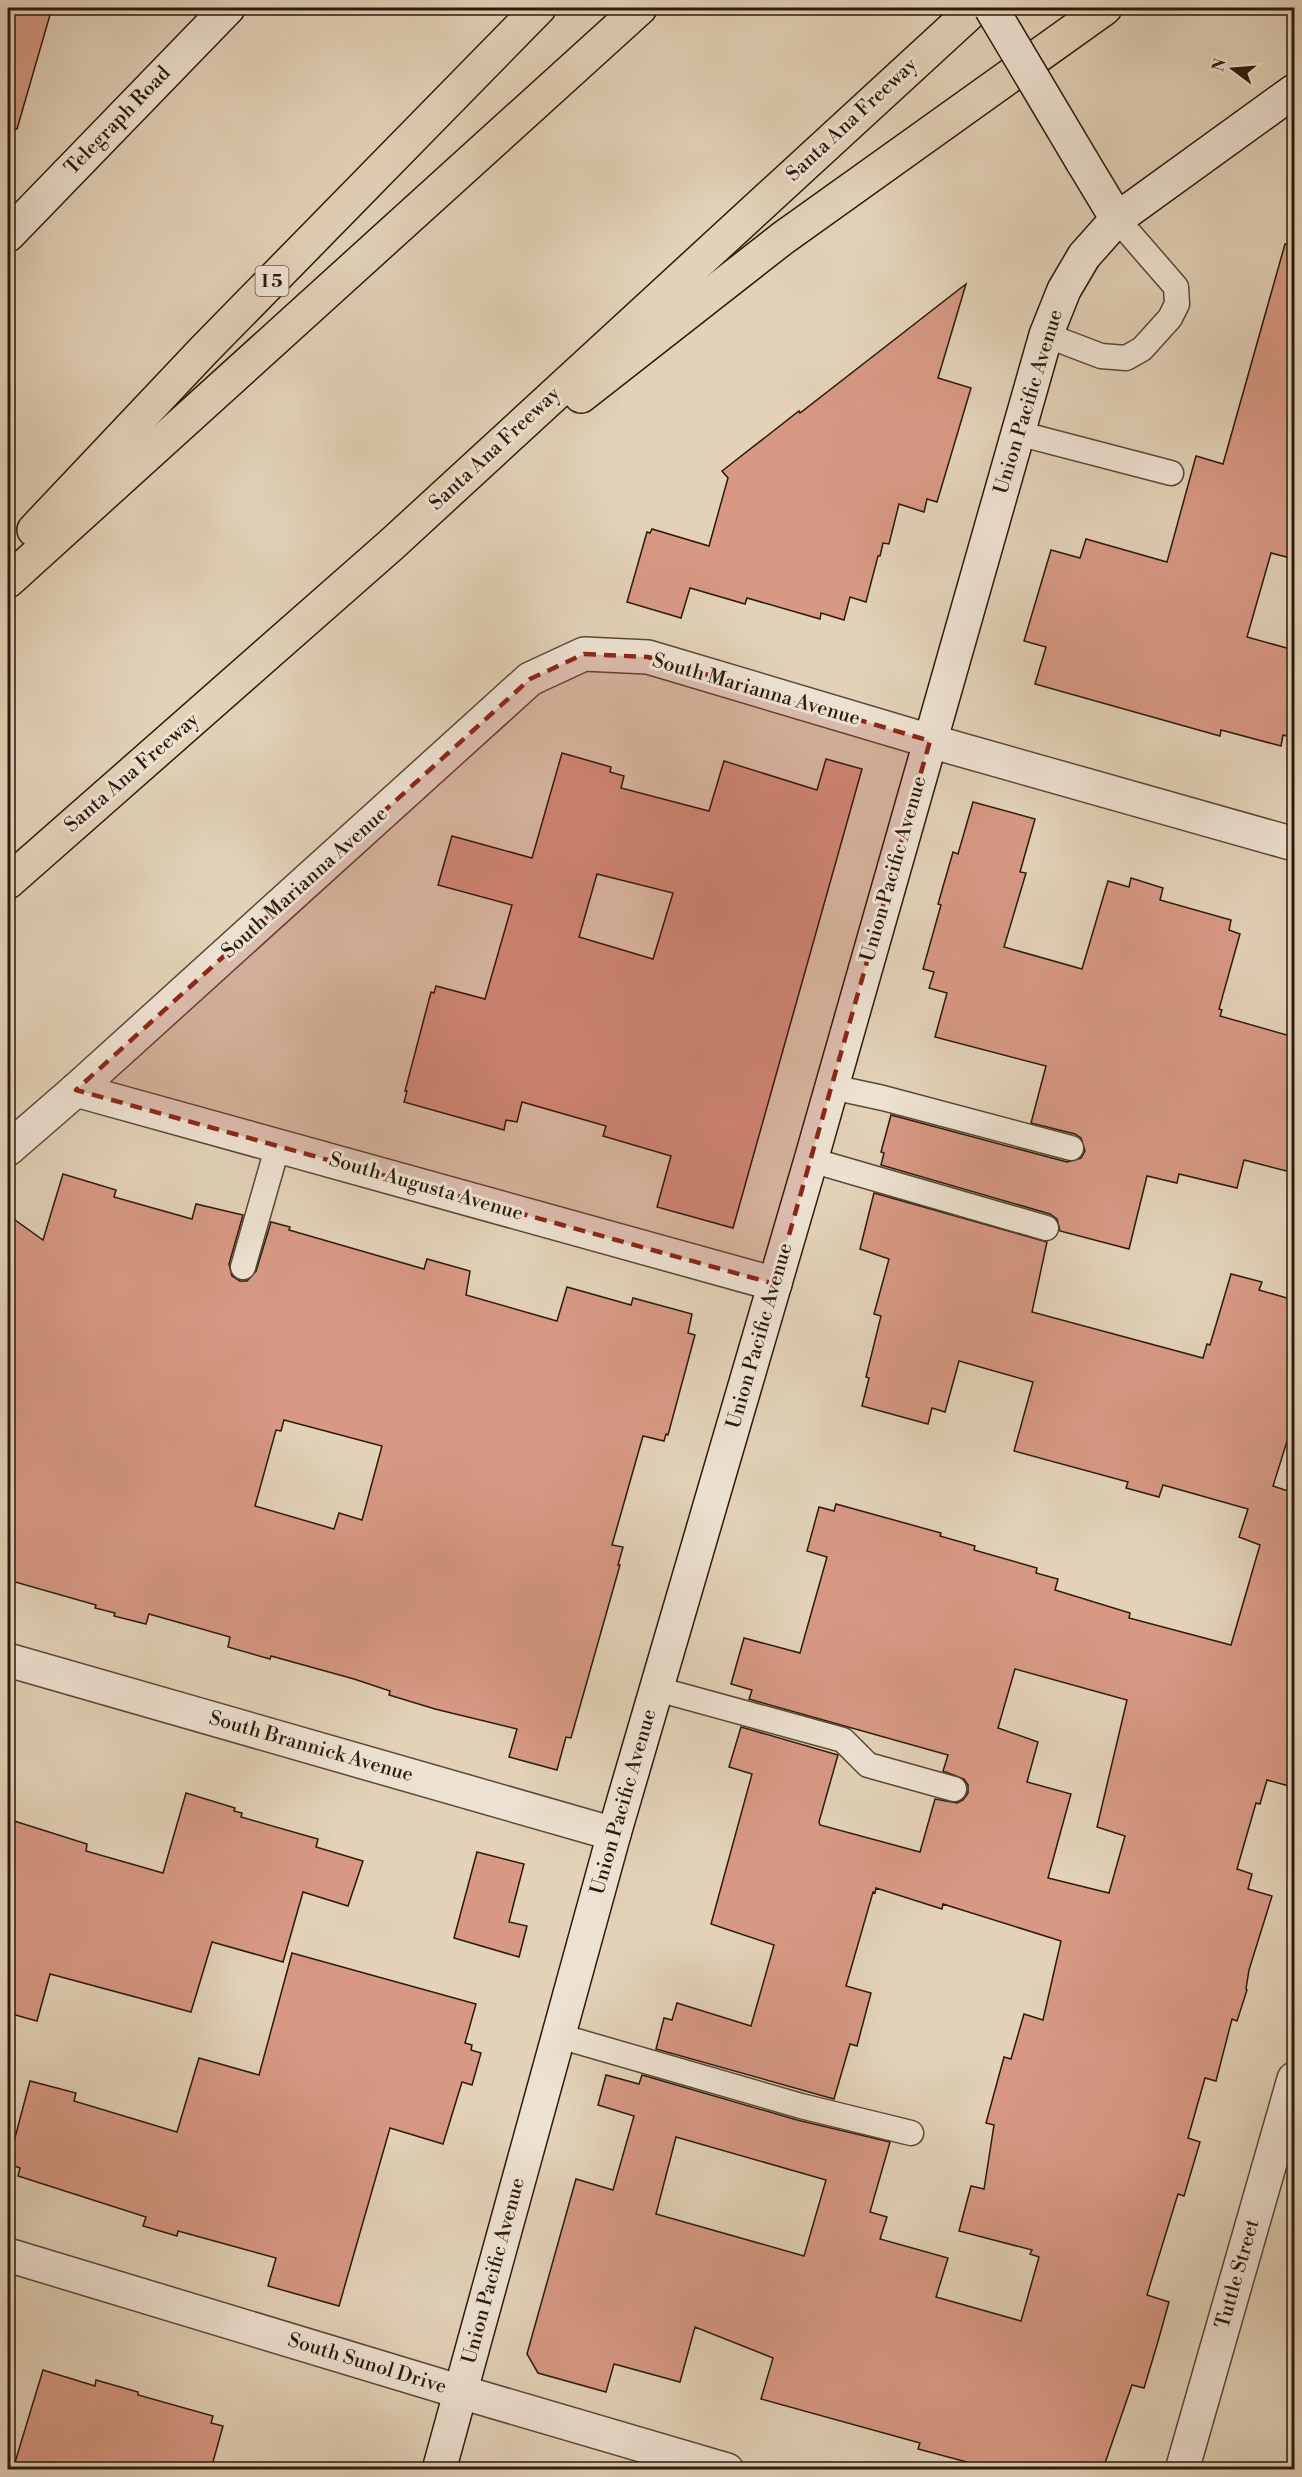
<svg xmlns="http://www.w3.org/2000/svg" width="1302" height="2477" font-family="'Libre Bodoni',serif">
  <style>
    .building { fill: #d79984; stroke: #2b1a0c; stroke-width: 1.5; fill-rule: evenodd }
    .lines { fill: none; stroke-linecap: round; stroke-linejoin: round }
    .lane-casing { stroke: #594837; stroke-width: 27 }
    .street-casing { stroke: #594837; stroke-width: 36 }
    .secondary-casing { stroke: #2b1a0c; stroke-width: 36 }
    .highway-casing { stroke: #2b1a0c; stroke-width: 36 }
    .lane { stroke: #ede2d1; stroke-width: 24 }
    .street { stroke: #ede2d1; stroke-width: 33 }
    .secondary { stroke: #ede2d1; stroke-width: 33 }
    .highway { stroke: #e3d2b8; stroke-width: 33 }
    .secondary-bridge-casing { stroke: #2b1a0c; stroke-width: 36; stroke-linecap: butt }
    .secondary-bridge { stroke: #ede2d1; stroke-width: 33 }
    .marked { fill: #8f2418; fill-opacity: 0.2; stroke: #8f2418; stroke-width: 4.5; stroke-dasharray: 12 8; stroke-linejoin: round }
    .labels { text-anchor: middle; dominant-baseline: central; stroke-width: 6; stroke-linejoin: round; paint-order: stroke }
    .shield { fill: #ede2d1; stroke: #655647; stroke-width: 1.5 }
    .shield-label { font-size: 18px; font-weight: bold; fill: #2b1a0c }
    .street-label { font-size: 20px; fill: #2b1a0c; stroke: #ede2d1 }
  </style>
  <rect width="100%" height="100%" fill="#e3d2b8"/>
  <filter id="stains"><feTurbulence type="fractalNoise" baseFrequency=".00333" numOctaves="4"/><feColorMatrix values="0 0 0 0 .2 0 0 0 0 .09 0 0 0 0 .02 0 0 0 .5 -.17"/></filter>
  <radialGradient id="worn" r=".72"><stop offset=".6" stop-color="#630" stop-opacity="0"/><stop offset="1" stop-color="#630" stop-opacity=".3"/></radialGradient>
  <!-- building -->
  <g class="building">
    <polygon points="8,8 52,8 17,129 8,128"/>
    <polygon points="1285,244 1294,245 1294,559 1271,553 1247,637 1294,650 1294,738 1283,735 1281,746 1221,730 1220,736 1035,684 1046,647 1024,641 1051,550 1080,558 1086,539 1167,562 1196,456 1223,464"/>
    <polygon points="966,284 938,378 971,388 937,502 927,499 924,512 899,504 889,544 883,543 880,556 878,556 866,602 850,597 844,620 821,613 820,619 747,598 745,604 690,588 681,618 627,602 647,532 650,533 652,529 709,546 728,478 722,471 799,411 800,413"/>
    <path d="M562 753 611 767 610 772 624 776 621 788 709 811 724 761 817 790 826 759 862 769 733 1228 657 1207 671 1156 603 1136 606 1126 522 1102 517 1122 506 1120 504 1130 404 1102 407 1091H405L431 992 434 993 436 986 485 999 512 905 438 885 452 836 532 858ZM597 874 673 893 653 959 579 937Z"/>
    <polygon points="973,802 1035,819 1020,872 1026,873 1004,947 1082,969 1108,881 1129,887 1131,878 1163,888 1160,900 1231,920 1229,930 1240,934 1219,1009 1222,1010 1220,1016 1294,1037 1294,1173 1244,1160 1237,1188 1179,1174 1177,1183 1147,1176 1129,1249 1060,1231 1057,1219 1050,1214 881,1165 884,1153 881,1152 891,1115 1067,1162 1081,1158 1085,1151 1081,1138 1075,1134 1031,1123 1046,1066 935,1037 947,993 929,988 934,972 923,969 941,905 938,904 953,852 958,854"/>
    <path d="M63 1174 116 1190 114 1197 192 1219 196 1204 243 1215 229 1264 232 1276 240 1281H247L256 1271 271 1222 290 1227 289 1230 424 1269 427 1259 470 1271 466 1295 557 1321 567 1287 631 1305 633 1298 692 1314 688 1333 695 1335 668 1435 666 1434 664 1441 643 1436 612 1545 623 1547 618 1565H620L571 1738 566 1737 557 1770 509 1757 517 1729 435 1709 389 1695 390 1691 354 1679 271 1656 270 1659 228 1647 230 1637 149 1614 146 1624 114 1616 115 1613 95 1608 96 1605 8 1580V1215L43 1240ZM284 1420 382 1446 362 1520 339 1513 334 1529 255 1506 276 1430 281 1431Z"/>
    <path d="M874 1193 1047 1242 1032 1312 1203 1358 1207 1344 1210 1345 1231 1274 1262 1282 1259 1290 1294 1300V1419L1273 1486 1294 1493V1767L1289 1786 1267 1780 1260 1804 1256 1803 1237 1869 1252 1874 1248 1889 1272 1896 1249 1970 1246 1989 1247 1990 1237 2021 1232 2019 1216 2081 1205 2078 1188 2138 1200 2142 1184 2196 1178 2194 1147 2295 1169 2302 1157 2345 1144 2388 1132 2385 1103 2469H993L918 2449 920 2443 761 2399 773 2358 695 2327 680 2382 614 2364 606 2392 538 2373 527 2354 576 2179 613 2190 634 2116 598 2105 606 2075 639 2084 642 2075 797 2120 890 2142 870 2212 887 2217 880 2239 948 2258 936 2297 1021 2321 1039 2257 1030 2254 1032 2250 959 2231 971 2186 984 2189 994 2125 986 2123 1004 2057 1011 2059 1024 2014 1043 2020 1061 1941 943 1904 942 1909 876 1888 875 1893 873 1892 846 1986 871 1993 857 2046 850 2044 834 2099 656 2049 664 2018 672 2020 677 2003 751 2026 774 1945 711 1924 752 1774 729 1767 741 1727 838 1755 819 1822 820 1825 920 1852 935 1799 957 1803 963 1800 968 1793V1785L964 1779 943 1771 948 1755 749 1699 752 1690 731 1684 744 1638 800 1653 827 1557 807 1551 819 1507 834 1511 836 1504 941 1533 940 1536 975 1546 974 1550 1037 1568 1036 1573 1058 1579 1055 1590 1130 1613 1129 1618 1231 1645 1260 1545 1239 1537 1248 1509 1163 1485 1159 1497 1126 1488 1128 1482 1014 1451 1033 1382 959 1361 945 1412 932 1408 928 1424 862 1406 869 1378 866 1377 881 1316 874 1314 889 1259 860 1249ZM1015 1669 1127 1700 1097 1827 1125 1836 1109 1893 1048 1878 1071 1794 1027 1782 1038 1742 998 1728ZM676 2137 826 2180 804 2256 656 2214Z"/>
    <polygon points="186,1793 235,1808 234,1811 242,1813 241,1817 318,1839 316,1847 363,1861 348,1906 303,1892 283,1962 212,1942 191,2012 50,1974 37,2021 8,2013 8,1819 87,1844 86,1851 163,1873"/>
    <polygon points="477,1852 524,1864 509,1922 527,1926 519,1957 454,1938"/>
    <polygon points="292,1953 476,2004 465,2043 472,2045 471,2050 481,2053 472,2085 462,2082 443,2144 390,2128 339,2306 268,2286 276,2258 178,2231 177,2236 143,2226 146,2217 18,2176 20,2168 8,2164 30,2081 76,2093 74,2101 177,2132 199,2058 259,2075"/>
    <polygon points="43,2370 95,2386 96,2380 138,2392 138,2395 213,2416 211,2423 223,2426 211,2469 13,2469"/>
  </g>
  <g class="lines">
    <defs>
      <g id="lane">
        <polyline points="1046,335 1101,356 1126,358 1142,349 1170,318 1177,304 1176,287 1117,219"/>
        <polyline points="1018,433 1171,473"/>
        <polyline points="832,1087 883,1098 1071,1148"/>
        <polyline points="811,1160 1046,1228"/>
        <polyline points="243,1267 278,1145"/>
        <polyline points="657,1689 843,1740 868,1765 954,1789"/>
        <polyline points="559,2036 801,2106 911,2133"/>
      </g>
      <g id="street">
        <polyline points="76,1090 775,1284"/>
        <polyline points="8,1149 76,1090 530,679 584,654 648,657 930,741 1294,844"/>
        <polyline points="8,1660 614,1834"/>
        <polyline points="8,2255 461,2392 727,2470"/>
        <polyline points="1182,2470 1294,2079"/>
      </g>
      <g id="secondary">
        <polyline points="1082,161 1117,219"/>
        <polyline points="8,235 228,8"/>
        <polyline points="439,2470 614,1834 811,1160 1046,335 1064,290 1084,256 1117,219 1294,91"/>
      </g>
      <g id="highway">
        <polyline points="581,396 783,238 1105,8"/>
        <polyline points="34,530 203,351 539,8"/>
        <polyline points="8,581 640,8"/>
        <polyline points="8,882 391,545 975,8"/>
      </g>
    </defs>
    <!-- lane casing -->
    <use href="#lane" class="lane-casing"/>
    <!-- street casing -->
    <use href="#street" class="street-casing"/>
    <!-- secondary casing -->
    <use href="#secondary" class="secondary-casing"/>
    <!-- highway casing -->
    <use href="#highway" class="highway-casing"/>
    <!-- lane -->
    <use href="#lane" class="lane"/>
    <!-- street -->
    <use href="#street" class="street"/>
    <!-- secondary -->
    <use href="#secondary" class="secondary"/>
    <!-- highway -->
    <use href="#highway" class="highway"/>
    <defs>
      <polyline id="secondary-bridge" points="991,8 1082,161"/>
    </defs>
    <!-- secondary-bridge casing -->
    <use href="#secondary-bridge" class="secondary-bridge-casing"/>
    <!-- secondary-bridge -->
    <use href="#secondary-bridge" class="secondary-bridge"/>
  </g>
  <!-- marked area -->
  <path class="marked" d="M584 654 648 657 930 741 775 1284 76 1090 530 679Z"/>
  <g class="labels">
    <!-- shield labels -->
    <rect class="shield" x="255.5" y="266" width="33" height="30" rx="4.5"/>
    <g class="shield-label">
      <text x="272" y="281">I 5</text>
    </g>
    <!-- street labels -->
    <g class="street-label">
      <text transform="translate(852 120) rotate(-43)">Santa Ana Freeway</text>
      <text transform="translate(118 121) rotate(-46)">Telegraph Road</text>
      <text transform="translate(1029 402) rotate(-73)">Union Pacific Avenue</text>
      <text transform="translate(495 449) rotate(-43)">Santa Ana Freeway</text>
      <text transform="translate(756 690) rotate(16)">South Marianna Avenue</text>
      <text transform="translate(132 773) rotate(-41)">Santa Ana Freeway</text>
      <text transform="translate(894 869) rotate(-74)">Union Pacific Avenue</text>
      <text transform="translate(305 883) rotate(-42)">South Marianna Avenue</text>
      <text transform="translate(426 1187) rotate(16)">South Augusta Avenue</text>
      <text transform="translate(760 1336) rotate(-74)">Union Pacific Avenue</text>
      <text transform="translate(311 1747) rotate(16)">South Brannick Avenue</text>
      <text transform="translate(624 1802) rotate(-74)">Union Pacific Avenue</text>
      <text transform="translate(494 2271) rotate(-75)">Union Pacific Avenue</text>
      <text transform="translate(1238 2274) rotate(-74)">Tuttle Street</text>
      <text transform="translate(367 2364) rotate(17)">South Sunol Drive</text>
    </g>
  </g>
  <!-- margin -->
  <rect width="1302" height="2477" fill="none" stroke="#e3d2b8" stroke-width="30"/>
  <rect x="9" y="9" width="1284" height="2459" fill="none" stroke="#2b1a0c" stroke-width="3"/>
  <rect x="15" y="15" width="1272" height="2447" fill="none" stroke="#2b1a0c" stroke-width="1.5"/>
  <!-- north arrow -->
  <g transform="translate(1233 69) rotate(286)" stroke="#ede2d1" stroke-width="4.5" paint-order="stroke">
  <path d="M0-4.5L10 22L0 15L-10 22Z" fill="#2b1a0c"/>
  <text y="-9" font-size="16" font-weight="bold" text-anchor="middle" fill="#2b1a0c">N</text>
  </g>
  <rect width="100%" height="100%" filter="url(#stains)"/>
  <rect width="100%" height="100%" fill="url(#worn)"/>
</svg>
